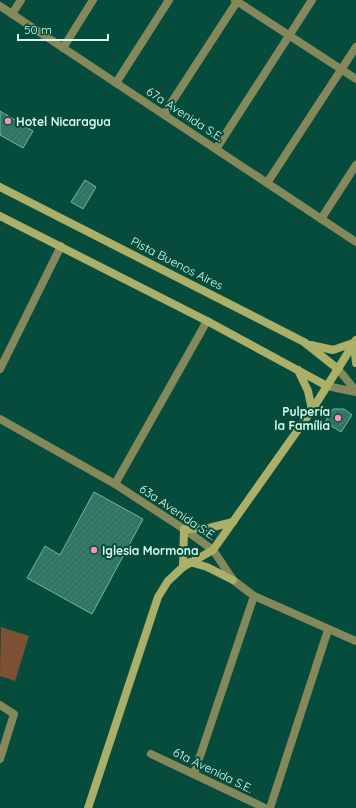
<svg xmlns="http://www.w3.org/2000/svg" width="356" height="808" font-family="Quicksand,sans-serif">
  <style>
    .park { fill: #7e5034 }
    .building { fill: url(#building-hatch); stroke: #6abaa1 }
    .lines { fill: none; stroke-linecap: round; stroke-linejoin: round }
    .street { stroke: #85885b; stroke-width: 8 }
    .secondary { stroke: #abaf67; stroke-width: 8 }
    .poi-dot { fill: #fc8fc2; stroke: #064c3c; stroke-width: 1.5 }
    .labels { text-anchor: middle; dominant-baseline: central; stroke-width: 4; stroke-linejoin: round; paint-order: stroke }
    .street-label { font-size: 12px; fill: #d5fcee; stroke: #064c3c }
    .poi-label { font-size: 12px; font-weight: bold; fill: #d5fcee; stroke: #064c3c; text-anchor: start }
  </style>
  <defs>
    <pattern id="building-hatch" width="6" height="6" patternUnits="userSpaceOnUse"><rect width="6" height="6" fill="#327b66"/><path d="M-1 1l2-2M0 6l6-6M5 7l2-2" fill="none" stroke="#3a6155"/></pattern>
  </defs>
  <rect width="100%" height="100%" fill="#064c3c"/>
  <!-- park -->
  <polygon class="park" points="1,627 29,636 15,681 0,676"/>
  <!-- building -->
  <g class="building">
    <polygon points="0,111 33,131 23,148 0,135"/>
    <polygon points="85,180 96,187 83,209 71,202"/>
    <polygon points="333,409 344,409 352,415 341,432 325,422"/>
    <polygon points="94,492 143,519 92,614 27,578 45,546 60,555"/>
  </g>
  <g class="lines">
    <!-- street -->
    <g class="street">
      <polyline points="235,0 356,79"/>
      <polyline points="0,6 356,242"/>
      <polyline points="12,14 21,0"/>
      <polyline points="63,48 93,0"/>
      <polyline points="116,83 169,0"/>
      <polyline points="164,114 238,0"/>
      <polyline points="216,149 312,0"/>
      <polyline points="267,183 356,47"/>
      <polyline points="321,219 356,165"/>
      <polyline points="0,369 61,246"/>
      <polyline points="338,369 356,391"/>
      <polyline points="327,386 356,392"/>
      <polyline points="0,419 115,484 184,529 213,550 233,580 254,596 356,641"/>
      <polyline points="115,484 207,321"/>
      <polyline points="0,705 14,714 0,759"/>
      <polyline points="151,754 265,808"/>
      <polyline points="194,774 254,596"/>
      <polyline points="270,808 328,630"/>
    </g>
    <!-- secondary -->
    <g class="secondary">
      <polyline points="0,187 304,342 338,369"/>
      <polyline points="0,216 207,321 327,386"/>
      <polyline points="354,343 356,363"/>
      <polyline points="311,345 333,350 353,343"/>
      <polyline points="298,370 308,391 312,410"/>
      <polyline points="190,562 207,567 233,580"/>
      <polyline points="183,567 184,529 209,528 233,522"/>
      <polyline points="88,808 158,597 168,581 183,567 213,550 312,410 356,340"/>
    </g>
  </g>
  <!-- markers -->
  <g class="poi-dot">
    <circle cx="8" cy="121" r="4"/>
    <circle cx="338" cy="418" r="4"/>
    <circle cx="94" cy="550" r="4"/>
  </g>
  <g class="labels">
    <!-- street labels -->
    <g class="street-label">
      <text transform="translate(185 114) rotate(33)">67a Avenida S.E.</text>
      <text transform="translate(177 263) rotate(27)">Pista Buenos Aires</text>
      <text transform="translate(178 512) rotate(34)">63a Avenida S.E.</text>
      <text transform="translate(213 770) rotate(26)">61a Avenida S.E.</text>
    </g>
    <!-- poi labels -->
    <g class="poi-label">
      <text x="16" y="121">Hotel Nicaragua</text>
      <text x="330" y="411" text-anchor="end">Pulpería<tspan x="330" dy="14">la Família</tspan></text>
      <text x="102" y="550">Iglesia Mormona</text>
    </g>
  </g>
  <!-- scale -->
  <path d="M18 34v6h90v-6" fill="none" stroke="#d5fcee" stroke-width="2"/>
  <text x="24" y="34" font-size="12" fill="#d5fcee" stroke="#064c3c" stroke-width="3" paint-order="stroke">50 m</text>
</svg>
